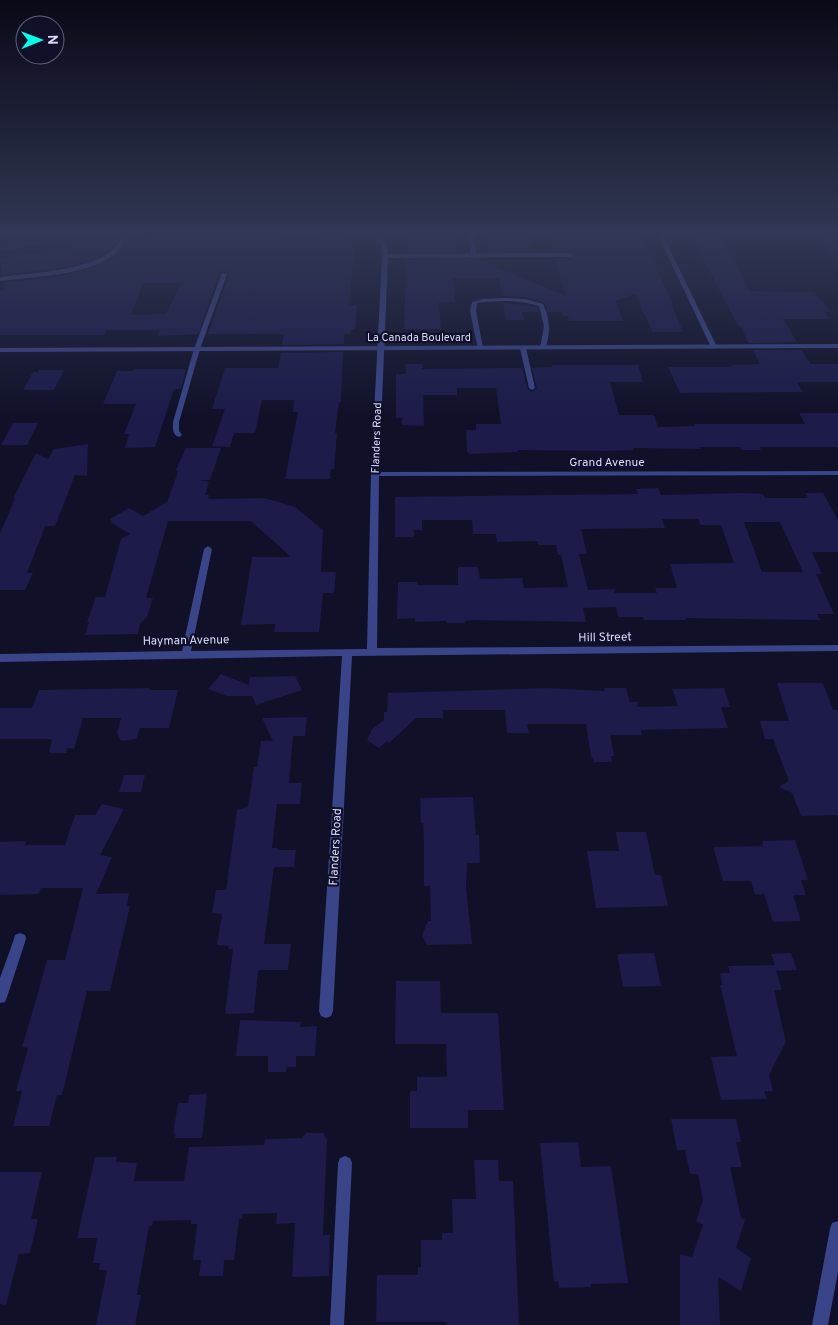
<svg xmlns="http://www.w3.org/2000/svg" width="838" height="1325" font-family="Overpass,sans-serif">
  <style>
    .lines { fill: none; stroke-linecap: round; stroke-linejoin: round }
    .stream { stroke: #0a2c48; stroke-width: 4 }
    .building { fill: #1c1b4a; fill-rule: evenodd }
    .service { fill: #3a4589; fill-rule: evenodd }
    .minor { fill: #3a4589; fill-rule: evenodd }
    .tertiary { fill: #3a4589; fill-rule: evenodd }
    .labels { text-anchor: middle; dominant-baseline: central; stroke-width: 4.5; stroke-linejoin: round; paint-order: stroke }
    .far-street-label { font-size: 11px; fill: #d8daff; stroke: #101029 }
    .street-label { font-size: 12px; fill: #d8daff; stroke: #101029 }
  </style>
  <rect width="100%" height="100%" fill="#101029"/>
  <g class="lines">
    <!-- stream -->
    <polyline class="stream" points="0,249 114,231"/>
  </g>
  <!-- building -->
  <g class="building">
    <polygon points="406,231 454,233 456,250 459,252 407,252"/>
    <polygon points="490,231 531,231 530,250 488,250"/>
    <polygon points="580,231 639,231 673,304 671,303 683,332 653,332 635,294 616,301 623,321 569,321 568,316 563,317 562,312 548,312 544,302 525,297 502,296 499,278 453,278 455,302 439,302 441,329 404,329 406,260 477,259 566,296 555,259 571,259 576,254 571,251 553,251 549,236 581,236"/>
    <polygon points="813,231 838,231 838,263"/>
    <polygon points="718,233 750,291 814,292 831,312 825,312 830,319 783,319 797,342 749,343 740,326 738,326 690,234"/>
    <path d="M281 235 280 239H315V237L328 236 350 235 349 245H355L349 305H357L355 330H350V334H344V344L282 345 284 334H208L229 275 227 272 222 271 220 272 198 334 157 336 160 330H106L104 335H0V291L4 290 3 283 60 276 91 268 116 256 127 241H144L147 236ZM143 283H181L166 314 131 315Z"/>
    <polygon points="94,241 117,241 111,249 89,261 59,268 2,275 0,258 59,251"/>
    <polygon points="503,303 531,306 537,308 539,312 522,312 524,320 506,320"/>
    <polygon points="753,350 802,350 810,364 838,364 838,382 797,382 803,392 680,393 668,367 732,367 731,365 760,364"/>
    <polygon points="343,352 341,402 339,402 335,433 337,433 334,469 331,469 330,479 285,479 298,412 293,412 294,400 262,400 255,433 234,433 230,447 212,446 225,409 212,409 225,368 278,368 281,353"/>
    <polygon points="405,364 422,364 422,369 522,368 527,388 531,392 537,388 532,368 552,367 552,365 638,365 643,382 610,382 619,415 654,415 658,427 695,426 694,424 805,424 799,413 838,413 838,447 760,447 761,450 741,450 740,447 700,447 701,449 633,448 633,450 607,451 517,450 517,452 470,454 467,452 466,430 476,430 476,424 501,424 496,388 457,388 457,395 423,395 424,426 402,425 402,418 396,418 396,374 406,374"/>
    <polygon points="134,369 186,369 181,389 174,389 155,447 125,448 129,434 124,434 136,404 103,404 117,371 134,371"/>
    <polygon points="39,370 64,370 54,390 23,390 33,372 38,372"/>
    <polygon points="13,423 38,423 27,445 1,445"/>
    <polygon points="88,444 87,476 75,475 55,526 45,526 27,573 33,573 25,590 0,590 0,534 15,498 13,499 36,453 48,459 54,449"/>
    <polygon points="186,448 221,448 210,480 200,480 209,482 205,495 209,495 208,499 265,498 295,507 323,530 321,572 336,572 334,593 323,593 319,632 274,632 275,624 241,625 252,557 291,557 251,521 168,521 146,598 153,598 147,617 140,624 138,634 85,635 89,622 87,622 96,597 105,597 121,539 130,534 110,522 112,521 110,519 129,508 143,516 167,502 178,472 176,470"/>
    <path d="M658 488 661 495 742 493 763 494 765 498H808L805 493H823L838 520V552H812L822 574H816L834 614H817L820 620 685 618 686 620H644L643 617H618L616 607 583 608 586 622 474 620 465 621V623H447V621L415 622V618L397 619 398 582H417V585H458V567H478L480 579 522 578 524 588 568 587 561 555H558L556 545H538V541L497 542 496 534H473L472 520H422V530H414V537H395V497L638 494 636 489ZM662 519H698L701 525H721L734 563 670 564 677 588H655L657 593H615L614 589 588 590 579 554H587L581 529 665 528ZM744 522H780L803 572H762Z"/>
    <polygon points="221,674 249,685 250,677 295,676 302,690 256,705 252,696 227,696 208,689"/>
    <polygon points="777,683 823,683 833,710 838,710 838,815 801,816 792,793 779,787 789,781 773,739 765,739 760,721 789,721"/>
    <polygon points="149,688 149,690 178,690 169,728 140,728 136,739 121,741 117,733 121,718 83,718 74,749 67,748 66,753 49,753 52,739 0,739 0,708 32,708 39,690"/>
    <polygon points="546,688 605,691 604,688 626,688 630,702 637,702 638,707 678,706 672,689 724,688 730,707 721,707 728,728 641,730 642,735 610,735 614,756 611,756 612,762 594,762 593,757 591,757 586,724 527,724 529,733 507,733 505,710 443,710 443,718 416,718 389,743 387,741 379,748 367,740 372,729 384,720 384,712 387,712 388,693"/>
    <polygon points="307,717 305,736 293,736 289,783 302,783 300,804 277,804 272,848 278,848 277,850 296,850 294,867 274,867 264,944 291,944 288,970 258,970 254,1013 225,1014 233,949 228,949 229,946 217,945 222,914 212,913 216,890 226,890 237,810 248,807 254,767 257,767 261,741 273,741 262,718"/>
    <polygon points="124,775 145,775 141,792 119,792"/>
    <polygon points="473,797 476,835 479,835 480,863 467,863 466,887 472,944 427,945 422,935 428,921 431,921 430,886 424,886 424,842 423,823 421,823 420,798"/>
    <polygon points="102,804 124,809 100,855 112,857 96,894 129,893 127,906 130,906 110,991 87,991 62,1095 57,1095 49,1126 13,1126 22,1091 16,1091 28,1048 22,1047 36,1000 47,960 65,960 83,888 41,888 39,894 0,895 0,842 26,841 25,845 65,845 75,815 95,815"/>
    <polygon points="616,832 646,832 655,875 661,875 668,906 596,908 587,851 619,851"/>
    <polygon points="795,840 808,880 801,880 806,895 793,895 801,921 773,922 764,894 755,895 751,881 723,881 713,847 763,846 762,841"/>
    <polygon points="654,953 661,986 623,987 617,954"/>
    <polygon points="791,953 797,970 776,971 782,990 774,990 786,1042 769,1075 773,1091 764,1091 767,1099 721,1100 711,1057 737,1056 720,985 722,985 720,973 730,973 728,966 775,965 771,954"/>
    <polygon points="396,981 440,981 441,1013 498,1013 504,1110 468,1110 468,1128 410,1128 410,1091 417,1091 417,1077 447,1077 446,1044 395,1044"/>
    <polygon points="240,1020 301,1022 300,1027 317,1026 315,1056 296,1056 296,1067 287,1067 286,1072 268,1072 268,1056 236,1056"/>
    <polygon points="207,1094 202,1138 175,1138 176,1133 173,1134 178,1103 188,1103 189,1095"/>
    <polygon points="671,1119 736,1119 741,1142 736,1142 742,1167 730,1167 741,1218 745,1220 736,1248 751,1258 741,1291 718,1277 720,1325 680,1325 680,1254 692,1257 703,1225 696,1221 703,1200 698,1174 690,1174 685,1150 677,1150"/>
    <polygon points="306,1133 323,1133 327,1139 323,1235 330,1235 329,1276 292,1277 295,1223 276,1224 277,1213 243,1214 242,1219 239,1219 234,1260 224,1260 223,1276 199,1276 201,1260 193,1260 197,1224 191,1224 191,1220 153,1221 152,1226 149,1226 137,1295 141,1295 135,1325 96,1325 107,1270 99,1270 100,1263 93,1263 97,1238 77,1238 95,1157 117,1157 116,1162 137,1163 134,1181 184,1181 189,1147 264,1145 265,1139 302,1138"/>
    <polygon points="578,1142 581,1167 611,1166 628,1283 591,1284 591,1287 559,1288 558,1281 554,1282 540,1143"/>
    <polygon points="474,1160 498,1160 499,1181 513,1181 519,1325 447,1325 447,1322 376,1322 377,1275 418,1275 418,1267 421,1267 421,1240 442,1240 442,1233 453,1233 452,1199 476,1199"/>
    <polygon points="0,1172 42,1172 31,1219 38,1219 30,1253 19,1254 6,1305 0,1304"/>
  </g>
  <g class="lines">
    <!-- service -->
    <g class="service">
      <polygon points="469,231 473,231 477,256 474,258 471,256"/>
      <path d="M222 273 227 274 200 349 179 422V431L182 435 179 437C172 435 173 428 173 422L194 349Z"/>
      <path d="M508 298 525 299 543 304C550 318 551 334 545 349L540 348 544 326 539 306C519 300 498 300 477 303L476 311 483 348 478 349 470 311 472 302 483 299Z"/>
      <polygon points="523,346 526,348 535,388 532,390 529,388 520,348"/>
      <polygon points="345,1156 350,1158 352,1163 344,1325 330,1325 338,1163 340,1158"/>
    </g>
    <!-- minor -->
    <g class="minor">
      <path d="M125 231H130C126 239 122 248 115 254 90 275 32 277 0 281V277C31 273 89 271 112 250 118 245 121 237 125 231Z"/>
      <polygon points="365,231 371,231 386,241 388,254 571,253 574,255 571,257 388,258 379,472 838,471 838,475 379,476 377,648 838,645 838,651 352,656 333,1011 331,1016 326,1018 321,1016 319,1011 342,656 0,662 0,654 182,651 204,549 208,546 212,549 191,651 367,649 371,474 382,256 381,243"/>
      <polygon points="656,231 661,231 717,347 716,348 711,347"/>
      <polygon points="20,933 25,935 26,939 7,997 5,1002 0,1003 0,978 14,939 15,935"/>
      <polygon points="838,1221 838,1272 828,1325 812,1325 830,1229 832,1223"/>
    </g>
    <!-- tertiary -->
    <polygon class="tertiary" points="838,344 838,348 0,352 0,348"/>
  </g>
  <!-- sky -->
  <linearGradient id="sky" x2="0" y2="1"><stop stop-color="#090917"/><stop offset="0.56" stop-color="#313754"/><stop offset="1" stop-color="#313754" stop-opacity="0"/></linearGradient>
  <rect width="838" height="416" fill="url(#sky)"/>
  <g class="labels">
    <!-- far-street labels -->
    <g class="far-street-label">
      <text x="419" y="338">La Canada Boulevard</text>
      <text transform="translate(377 438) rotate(-88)">Flanders Road</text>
    </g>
    <!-- street labels -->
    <g class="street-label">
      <text x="607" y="463">Grand Avenue</text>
      <text transform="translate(605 638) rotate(-1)">Hill Street</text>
      <text transform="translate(186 641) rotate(-1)">Hayman Avenue</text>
      <text transform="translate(336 847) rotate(-87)">Flanders Road</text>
    </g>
  </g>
  <!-- north arrow -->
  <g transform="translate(40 40) rotate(89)"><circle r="24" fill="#101029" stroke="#60617f"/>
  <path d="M0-4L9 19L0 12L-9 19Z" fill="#04ffea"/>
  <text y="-8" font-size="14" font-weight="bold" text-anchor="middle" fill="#d8daff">N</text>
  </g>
</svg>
